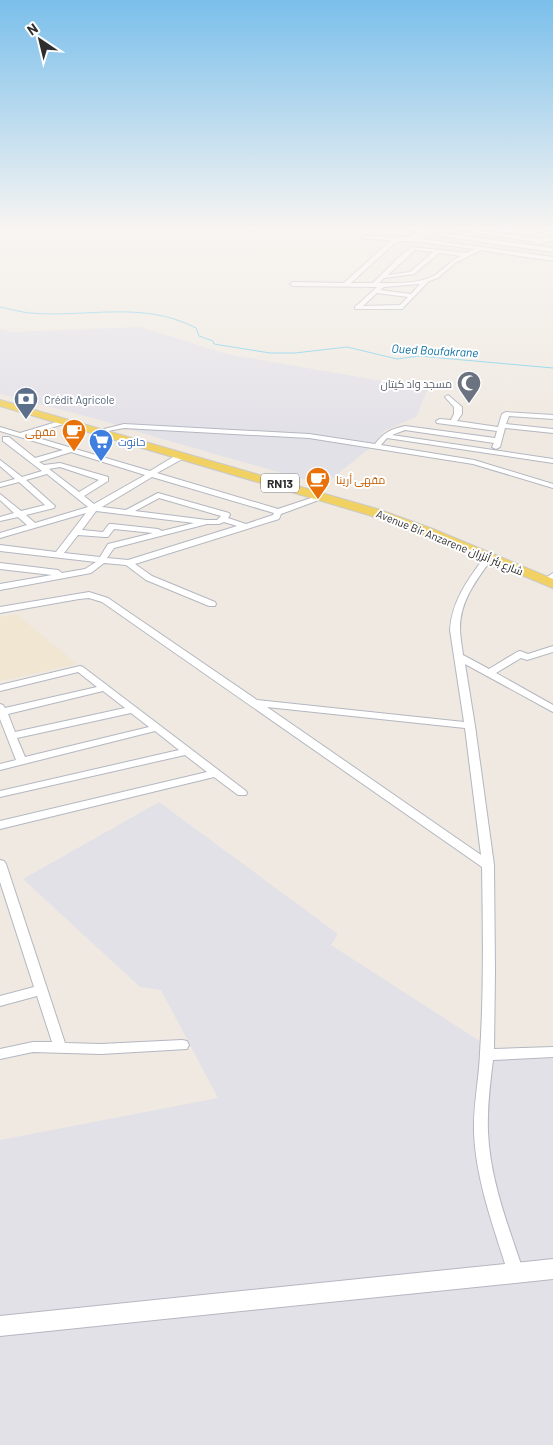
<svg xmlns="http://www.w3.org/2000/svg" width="553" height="1445" font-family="Barlow,Cairo,sans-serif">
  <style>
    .industrial { fill: #e3e1e8 }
    .education { fill: #f0e6d1 }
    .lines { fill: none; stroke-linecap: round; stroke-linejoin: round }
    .stream { stroke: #75cff0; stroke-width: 1 }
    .street-casing { stroke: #b4b7c1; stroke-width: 2 }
    .secondary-casing { stroke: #b4b7c1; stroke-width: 2 }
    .primary-casing { stroke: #c9c9c9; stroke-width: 2 }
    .street { fill: #fff; fill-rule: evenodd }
    .secondary { fill: #fff; fill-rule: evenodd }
    .primary { fill: #f2d163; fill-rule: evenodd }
    .labels { text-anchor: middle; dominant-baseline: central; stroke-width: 4; stroke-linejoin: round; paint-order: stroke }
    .far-worship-label { font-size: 11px; fill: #5b616d; stroke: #fff; text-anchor: end }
    .far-service-label { font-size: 11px; fill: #4e5e75; stroke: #fff; text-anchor: start }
    .far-food-label { font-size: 11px; fill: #c56008; stroke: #fff; text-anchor: end }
    .far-shop-label { font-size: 11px; fill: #366cbe; stroke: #fff; text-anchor: start }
    .far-street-label { font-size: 11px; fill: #2e2e2e; stroke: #fff }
    .far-water-label { font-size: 12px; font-style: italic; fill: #0d6fa3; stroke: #fff }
    .shield { fill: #fff; stroke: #6d6d6d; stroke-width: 1 }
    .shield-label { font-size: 12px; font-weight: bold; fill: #2e2e2e }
  </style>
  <rect width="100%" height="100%" fill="#efe9e1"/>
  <!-- industrial -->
  <g class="industrial">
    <polygon points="140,327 227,354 428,389 416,417 384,431 371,447 324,485 152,436 97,419 0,394 0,329 11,332"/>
    <polygon points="159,802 338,934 331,945 478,1040 498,1059 553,1058 553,1445 0,1445 0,1140 218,1098 161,990 140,987 23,879"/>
  </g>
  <!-- education -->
  <polygon class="education" points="16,614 77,664 0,681 0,617"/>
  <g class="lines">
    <!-- stream -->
    <path class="stream" d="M0 307C10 309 20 312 30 313 86 318 143 300 196 328L199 336 213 341 214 344 270 353H295L347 347 397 359 419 356 553 368"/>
    <defs>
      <g id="street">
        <path d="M420 228H425L416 238 553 257V261L481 250 455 263 438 278 429 281 402 309H355V307L377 287 293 286 290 284 293 282 344 283 391 240 366 239 364 238V236L411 237ZM397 241H412L474 249 466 253 412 247 399 257 373 283H351ZM415 250 433 252 410 272 388 275ZM439 253 461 256C450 261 444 269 435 275 421 284 395 283 379 283L384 278 414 274ZM420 284 411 294 380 290 384 287ZM377 293 408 297 400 305 363 306Z"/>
        <polygon points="445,228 461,228 543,239 553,236 553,240 537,245 534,243 536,242"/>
        <polygon points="540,228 553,228 553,232"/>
        <polygon points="442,233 553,248 553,252 440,236 440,234"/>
        <path d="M448 395 462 407V414L457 421 498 427 502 414 506 412 553 415V419L509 416 506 424 553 429V433L505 428 500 447 496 449 492 447 494 443 405 430 392 435 553 459V463L387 438 381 445 474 460 553 484V488L473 464 309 438 124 428 108 431 104 429 124 424 309 434 375 444C383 433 391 429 405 426L495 438 497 431 437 423 436 421 440 419 451 420 454 414V407L445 397Z"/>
        <path d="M63 420 70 422 28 435 150 471 178 454H184V458L157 473 278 509 320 495H323L327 497 281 514 279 519 135 564 152 576 215 602 216 604 215 606H209L146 580 126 565 104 563 91 573 0 590V584L52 575 0 569V563L58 570 62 573 85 569 96 562 0 551V545L56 552 86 513 0 538V533L27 525 18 517 0 521V517L14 513 0 500V494L21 511 45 505 19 482 0 487V483L15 479 0 466V460L22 477 42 471 3 441V437H9L35 458 63 450 0 431V427L20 433ZM71 452 145 475 94 504 84 496 108 481V477L60 463 44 465 39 462ZM60 467 99 480 79 492 49 469ZM47 474 88 507 35 523 26 515 54 508 55 506 26 480ZM152 477 274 513 273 515 246 524 228 518 230 515 229 513 158 493 126 510 102 507ZM159 498 221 516 217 520H207L135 511ZM96 511 194 523 162 531 158 529 112 524H109L103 532 82 530ZM224 522 237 526 128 560 107 558 114 548 207 524H219ZM114 529 153 533 108 544 100 557 64 553 78 535 105 537H108Z"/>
        <path d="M489 554 493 557C478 578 460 600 460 628 460 637 462 646 463 655L489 669 517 652 520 651 528 654 553 646V652L527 660 521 658 496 673 553 705V712L465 664 475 726 494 865 495 971 494 1049 553 1047V1057L493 1060C490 1084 487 1108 488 1132 490 1181 509 1228 524 1273L521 1278 516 1280 511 1278 508 1273C494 1228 476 1181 474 1133 473 1106 479 1080 480 1053 484 991 483 929 482 867L102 602 89 598 79 599 0 613V607L89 592 108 598 257 700 464 722 450 630C452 600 469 578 486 555ZM267 707 465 728 481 855Z"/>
        <polygon points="553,573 553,579 548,579 547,577"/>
        <path d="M80 666 83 667 246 791 247 793 246 795H238L214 777 0 829V821L207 772 185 755 0 797V791L179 750 155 731 0 770V764L16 760 0 719V704L3 705 5 708 97 687 78 672 0 691V685ZM103 691 125 708 15 732 8 714ZM131 713 149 727 25 757 17 738Z"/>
        <polygon points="0,860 4,861 6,864 65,1043 101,1044 182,1040 187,1041 189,1045 187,1049 101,1054 33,1052 0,1059 0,1049 33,1042 52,1042 37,996 0,1006 0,996 34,987 0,882"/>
      </g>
      <polygon id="secondary" points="553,1259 553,1279 0,1336 0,1316"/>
      <polygon id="primary" points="0,400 377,509 433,529 553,579 553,588 425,535 369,515 0,406"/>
    </defs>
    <!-- street casing -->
    <use href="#street" class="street-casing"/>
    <!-- secondary casing -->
    <use href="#secondary" class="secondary-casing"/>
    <!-- primary casing -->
    <use href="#primary" class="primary-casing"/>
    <!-- street -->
    <use href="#street" class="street"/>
    <!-- secondary -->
    <use href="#secondary" class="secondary"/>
    <!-- primary -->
    <use href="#primary" class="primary"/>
  </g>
  <!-- sky -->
  <linearGradient id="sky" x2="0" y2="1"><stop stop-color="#7abfeb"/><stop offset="0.53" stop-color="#f8f5f2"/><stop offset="1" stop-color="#f8f5f2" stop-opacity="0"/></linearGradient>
  <rect width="553" height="431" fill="url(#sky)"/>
  <!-- icons -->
  <defs>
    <symbol id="mosque-pin" viewBox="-11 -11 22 30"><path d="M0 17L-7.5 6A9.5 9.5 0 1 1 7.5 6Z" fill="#6b7280" stroke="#fff"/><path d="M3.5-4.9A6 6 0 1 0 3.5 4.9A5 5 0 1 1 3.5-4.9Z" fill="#fff"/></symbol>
    <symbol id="bank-pin" viewBox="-11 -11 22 30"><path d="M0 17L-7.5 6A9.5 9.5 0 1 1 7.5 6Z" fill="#5c6f8a" stroke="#fff"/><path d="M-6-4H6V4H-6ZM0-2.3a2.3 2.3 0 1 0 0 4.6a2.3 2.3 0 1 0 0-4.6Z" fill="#fff"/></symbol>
    <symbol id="cafe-pin" viewBox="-11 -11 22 30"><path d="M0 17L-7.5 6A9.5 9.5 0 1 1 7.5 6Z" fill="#e8710a" stroke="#fff"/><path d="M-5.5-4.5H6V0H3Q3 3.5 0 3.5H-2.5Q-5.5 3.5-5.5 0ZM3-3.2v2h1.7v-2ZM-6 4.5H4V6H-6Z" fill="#fff"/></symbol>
    <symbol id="supermarket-pin" viewBox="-11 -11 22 30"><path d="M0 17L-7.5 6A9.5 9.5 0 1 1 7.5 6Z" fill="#3f7fe0" stroke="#fff"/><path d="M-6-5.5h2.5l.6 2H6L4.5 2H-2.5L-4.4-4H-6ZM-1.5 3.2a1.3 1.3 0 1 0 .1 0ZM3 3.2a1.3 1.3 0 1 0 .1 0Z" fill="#fff"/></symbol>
  </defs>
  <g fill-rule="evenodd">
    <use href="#mosque-pin" x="455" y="369" width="28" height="38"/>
    <use href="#bank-pin" x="12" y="385" width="28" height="38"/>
    <use href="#cafe-pin" x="60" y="417" width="28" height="38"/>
    <use href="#supermarket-pin" x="87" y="427" width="28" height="38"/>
    <use href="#cafe-pin" x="304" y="465" width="28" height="38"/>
  </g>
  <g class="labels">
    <!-- far-worship labels -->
    <g class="far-worship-label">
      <text x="452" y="383">مسجد واد كيتان</text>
    </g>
    <!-- far-service labels -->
    <g class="far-service-label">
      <text x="44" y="399">Crédit Agricole</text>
    </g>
    <!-- far-food labels -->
    <g class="far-food-label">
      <text x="56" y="431">مقهى</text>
      <text x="336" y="479" text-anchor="start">مقهى أرينا</text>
    </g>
    <!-- far-shop labels -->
    <g class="far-shop-label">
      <text x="118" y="441">حانوت</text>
    </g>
    <!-- far-street labels -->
    <g class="far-street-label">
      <text transform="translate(450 542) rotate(22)">Avenue Bir Anzarene شارع بئر أنزران</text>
    </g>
    <!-- far-water labels -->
    <g class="far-water-label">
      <text transform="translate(435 350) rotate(3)">Oued Boufakrane</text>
    </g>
    <!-- shield labels -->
    <rect class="shield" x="261" y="473.5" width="38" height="19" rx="4"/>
    <g class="shield-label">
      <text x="280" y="483">RN13</text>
    </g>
  </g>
  <!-- north arrow -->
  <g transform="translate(40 40) rotate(325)" stroke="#ffffff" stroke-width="4" paint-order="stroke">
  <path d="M0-4L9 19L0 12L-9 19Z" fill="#2e2e2e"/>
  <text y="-8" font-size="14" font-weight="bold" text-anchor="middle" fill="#2e2e2e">N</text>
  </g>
</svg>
